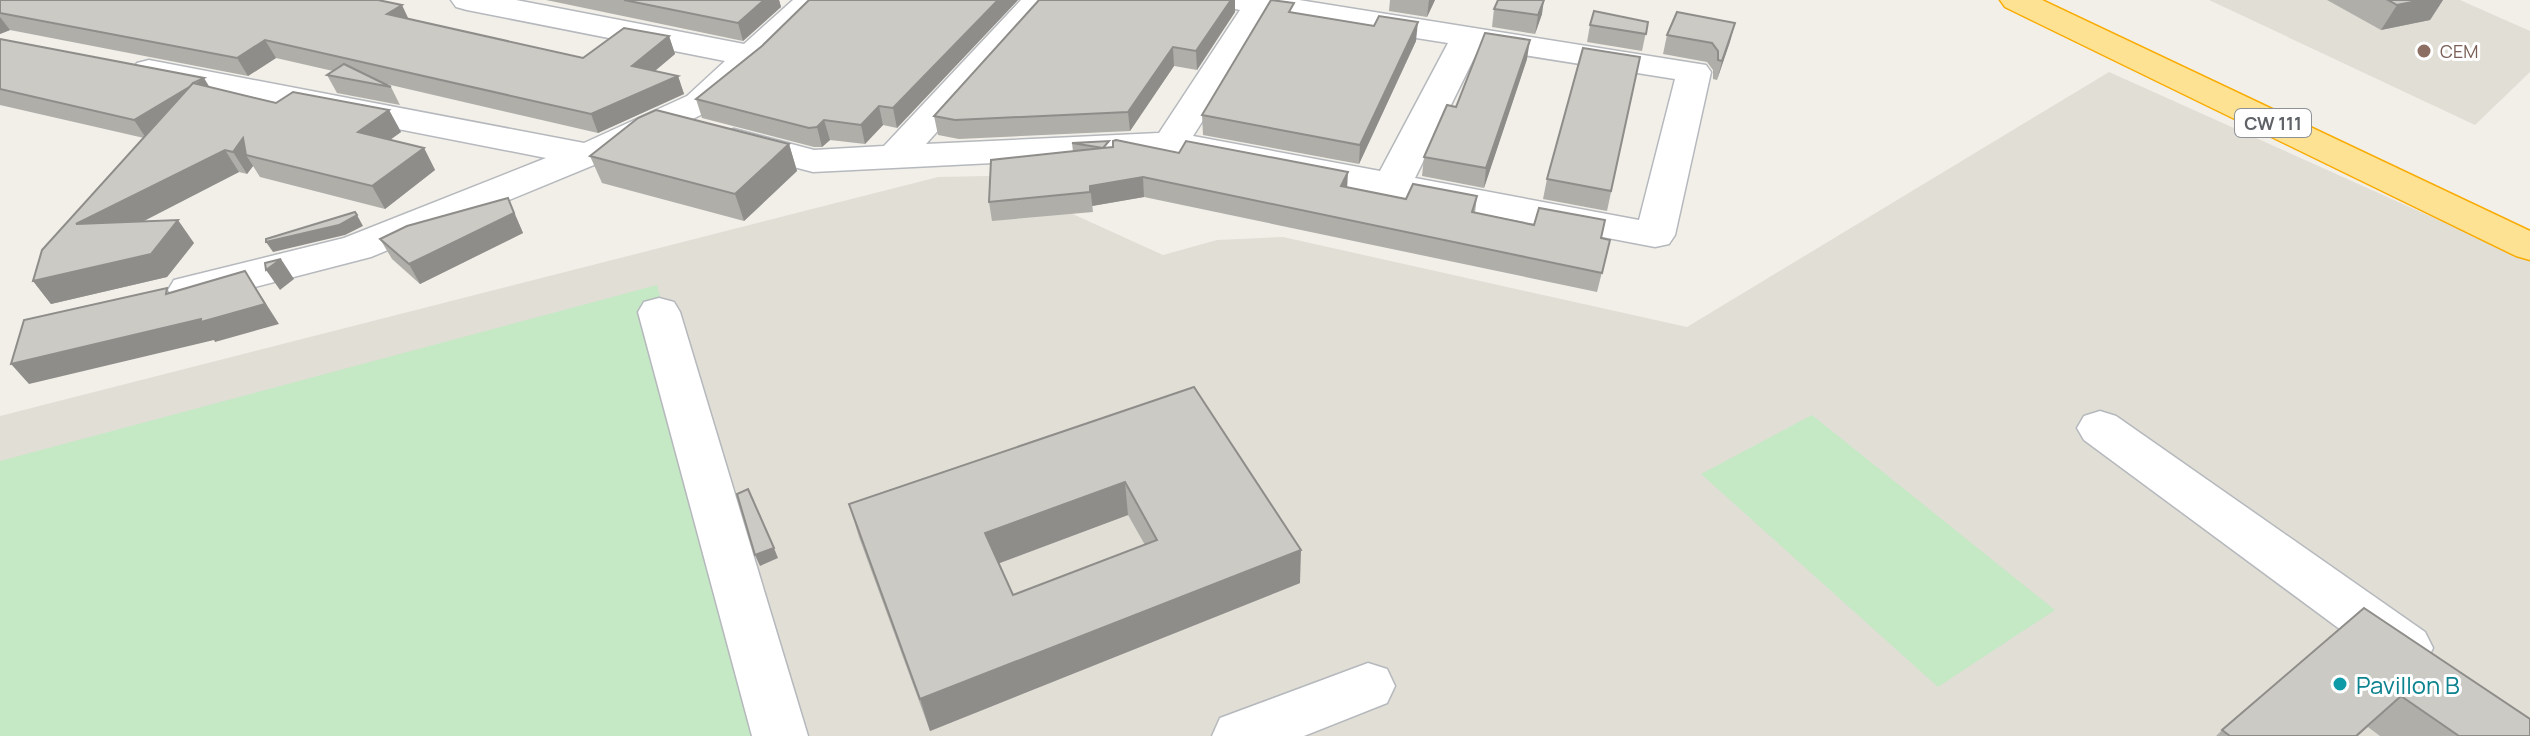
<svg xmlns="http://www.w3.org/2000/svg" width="2530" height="736" font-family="Manrope,sans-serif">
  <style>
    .education { fill: #e1ded6 }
    .green { fill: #c5e8c5 }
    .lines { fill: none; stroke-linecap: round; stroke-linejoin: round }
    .minor-casing { stroke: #b5b8bc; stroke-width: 3 }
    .highway-casing { stroke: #f9ab00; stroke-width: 3 }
    .minor { fill: #fff; fill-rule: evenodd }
    .highway { fill: #fde293; fill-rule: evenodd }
    .wall { fill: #afaea9; fill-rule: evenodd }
    .shaded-wall { fill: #8f8d8a }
    .building { fill: #cccac5; stroke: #8f8d8a; stroke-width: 2; fill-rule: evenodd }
    .education-dot { fill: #8d6e63; stroke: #fff; stroke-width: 3 }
    .culture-dot { fill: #0f9aa8; stroke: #fff; stroke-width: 3 }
    .labels { text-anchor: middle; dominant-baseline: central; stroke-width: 6; stroke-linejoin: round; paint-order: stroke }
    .far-education-label { font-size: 18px; fill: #785e54; stroke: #fff; text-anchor: start }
    .shield { fill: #fff; stroke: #8f9295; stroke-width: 2 }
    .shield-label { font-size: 18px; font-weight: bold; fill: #5f6368 }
    .near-culture-label { font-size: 24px; fill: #0d838f; stroke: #fff; text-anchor: start }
  </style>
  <rect width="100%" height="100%" fill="#f1efe8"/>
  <!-- education -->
  <g class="education">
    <polygon points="2209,0 2460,0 2530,31 2530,72 2475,125"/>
    <polygon points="2109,72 2530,261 2530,736 0,736 0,416 938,177 989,176 1163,255 1217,240 1283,237 1687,327"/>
  </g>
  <!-- green -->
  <g class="green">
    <polygon points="657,285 774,736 0,736 0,461"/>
    <polygon points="1812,415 2055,610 1938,687 1701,474"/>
  </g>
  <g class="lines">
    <defs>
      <g id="minor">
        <polygon points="451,0 516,0 744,44 793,0 828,0 765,63 711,110 623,153 371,257 189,304 174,300 168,290 174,280 344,238 546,158 149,80 137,77 132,70 137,63 149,60 584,143 687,96 725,61 467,10 456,7"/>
        <path d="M1021 0H1055L926 144 1159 133 1240 10 1227 7 1222 0H1299L1706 65 1711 72 1675 235 1669 244 1655 247 1170 154 813 172 721 148 716 140 721 132 734 129 814 150 884 146ZM1270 15 1448 43 1380 171 1193 136ZM1479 48 1675 79 1639 220 1415 178Z"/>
        <polygon points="659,298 674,302 680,312 808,736 752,736 638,312 644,302"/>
        <polygon points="2100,411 2116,416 2425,632 2433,648 2425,664 2406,670 2387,664 2084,440 2077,428 2084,416"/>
        <polygon points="1368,663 1387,669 1395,686 1387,703 1304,736 1212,736 1220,718"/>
      </g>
      <polygon id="highway" points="2000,0 2042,0 2530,231 2530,260 2516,256 2005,7"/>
    </defs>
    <!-- minor casing -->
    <use href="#minor" class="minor-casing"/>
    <!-- highway casing -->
    <use href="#highway" class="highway-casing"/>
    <!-- minor -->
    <use href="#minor" class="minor"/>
    <!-- highway -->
    <use href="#highway" class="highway"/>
  </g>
  <!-- wall -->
  <g class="wall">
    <polygon points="0,0 408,19 583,58 669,36 675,54 655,71 678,76 684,94 598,133 382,83 391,87 400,105 337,93 327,75 333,71 276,58 248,76 10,30 0,34"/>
    <polygon points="546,0 779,0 781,7 743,41"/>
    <polygon points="809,0 1018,0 897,128 883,125 865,144 830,140 822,147 814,147 702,118 696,99 762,46"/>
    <polygon points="1390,0 1435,0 1427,17 1389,11"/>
    <polygon points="2327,0 2443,0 2430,20 2381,30"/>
    <polygon points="1494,9 1542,14 1535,34 1492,27"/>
    <polygon points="1235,12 1197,70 1174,66 1130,131 959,139 938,135 934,116"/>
    <polygon points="1294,13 1416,41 1359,164 1203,135 1202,115"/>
    <polygon points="1648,22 1642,51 1587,42 1590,25"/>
    <polygon points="1735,23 1717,80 1713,79 1713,70 1707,62 1663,54 1667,35"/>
    <polygon points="0,39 276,103 389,110 401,132 390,140 424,148 435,170 385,209 260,177 253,166 247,174 239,172 142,222 194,243 167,277 51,304 33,281 144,138 0,105"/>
    <polygon points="1640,57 1607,211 1543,199 1547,179"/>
    <polygon points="1527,59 1484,188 1422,176 1424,157 1456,107"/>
    <polygon points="1072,143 1347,187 1406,199 1477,196 1475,213 1610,240 1597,292 1144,197 1092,206 1093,212 992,221 989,202 1073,152"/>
    <polygon points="789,144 797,171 744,221 602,183 590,156"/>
    <polygon points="508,198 523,233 420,284 392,259 380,239"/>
    <path d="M1194 387 1300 583 930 731 859 537 849 504ZM1128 515 1145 545 1013 595 998 563Z"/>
    <polygon points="2364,608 2530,736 2380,736 2368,727 2358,736 2216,736 2222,730"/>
  </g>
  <!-- shaded-wall -->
  <g class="shaded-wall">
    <polygon points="764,0 779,0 781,7 743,41 738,23"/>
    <polygon points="998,0 1018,0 897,128 893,108"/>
    <polygon points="1231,0 1235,0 1235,12 1197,70 1196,51"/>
    <polygon points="1429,0 1435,0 1427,17"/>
    <polygon points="1544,0 1542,14 1535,34 1538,15"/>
    <polygon points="2422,0 2443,0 2430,20 2381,30 2397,5"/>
    <polygon points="402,5 410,22 387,14"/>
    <polygon points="0,17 10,30 0,34"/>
    <polygon points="1418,22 1416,41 1359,164 1360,145"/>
    <polygon points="1735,23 1730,42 1717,80 1722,61"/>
    <polygon points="669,36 675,54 639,84 632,66"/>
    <polygon points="265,40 276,58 248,76 237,58"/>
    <polygon points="1530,40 1527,59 1484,188 1486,168"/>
    <polygon points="1173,47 1174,66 1130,131 1128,112"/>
    <polygon points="678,76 684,94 598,133 591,114"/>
    <polygon points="204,78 215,96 146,138 134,120"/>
    <polygon points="879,106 883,125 865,144 861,125"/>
    <polygon points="389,110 401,132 370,154 358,132"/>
    <polygon points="824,120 830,140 822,147 817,127"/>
    <polygon points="243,138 246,155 253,166 247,174 233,152"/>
    <polygon points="789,144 797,171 744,221 735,194"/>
    <polygon points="424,148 435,170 385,209 372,186"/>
    <polygon points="225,150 239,172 93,247 76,224"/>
    <polygon points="1348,172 1347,191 1341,186"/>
    <polygon points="1143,177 1144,197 1092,206 1093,212 1090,186"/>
    <polygon points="508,198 523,233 420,284 409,264"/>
    <polygon points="357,215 363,226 345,235 273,252 266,242"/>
    <polygon points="178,220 194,243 167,277 51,304 33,281"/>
    <polygon points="281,259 294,279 280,290 266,270"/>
    <polygon points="245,271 279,324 215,342 214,340 29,384 11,364 201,319"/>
    <polygon points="1125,482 1128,515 992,566 985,533"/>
    <polygon points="774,548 778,558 760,566 755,555"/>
    <polygon points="1301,550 1300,583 930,731 920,699"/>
  </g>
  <!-- building -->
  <g class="building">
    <polygon points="0,0 378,0 402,5 387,14 583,58 624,28 669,36 632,66 678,76 591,114 265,40 237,58 0,13"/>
    <polygon points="624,0 764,0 738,23"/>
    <polygon points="809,0 998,0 893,108 879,106 861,125 824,120 817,127 809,128 696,99 762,46"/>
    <polygon points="1039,0 1231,0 1196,51 1173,47 1128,112 955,120 934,116"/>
    <polygon points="1271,0 1294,3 1289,12 1374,26 1379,16 1418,22 1360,145 1202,115"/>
    <polygon points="1498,0 1544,0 1538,15 1494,9"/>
    <polygon points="2388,0 2422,0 2397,5"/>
    <polygon points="1594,11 1648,22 1646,34 1590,25"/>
    <polygon points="1677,12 1735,23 1722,61 1718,60 1718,51 1712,43 1667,35"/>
    <polygon points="1485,33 1530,40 1486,168 1424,157 1447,105 1456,107"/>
    <polygon points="0,39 204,78 193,83 191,86 134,120 0,89"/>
    <polygon points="1583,48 1640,57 1611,191 1547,179"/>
    <polygon points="344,64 391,87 327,75"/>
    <polygon points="193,83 276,103 293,92 389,110 358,132 424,148 372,186 246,155 243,138 233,152 225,150 76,224 178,220 151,254 33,281 42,250"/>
    <polygon points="656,110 789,144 735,194 590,156 638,118"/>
    <polygon points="1116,140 1179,153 1186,141 1348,172 1341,186 1406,199 1413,184 1477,196 1472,212 1534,225 1539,208 1605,220 1601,238 1610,240 1602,273 1143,177 1090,186 1090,192 989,202 991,160 1103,148 1072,143 1109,141 1103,148 1113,147 1113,141"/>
    <polygon points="508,198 514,213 409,264 380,239 407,226"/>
    <polygon points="355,212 357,215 339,225 266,242 266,239"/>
    <polygon points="281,259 266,270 265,263"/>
    <polygon points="245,271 265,304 201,322 201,319 11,364 24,320 167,288 166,294"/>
    <path d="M1194 387 1301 550 920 699 849 504ZM1125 482 1157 540 1013 595 985 533Z"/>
    <polygon points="748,489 774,548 755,555 737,494"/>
    <polygon points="2364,608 2530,719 2530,736 2459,736 2401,696 2356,736 2230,736 2222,730"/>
  </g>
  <!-- markers -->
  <circle class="education-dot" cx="2424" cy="51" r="8"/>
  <circle class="culture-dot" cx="2340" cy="684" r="8"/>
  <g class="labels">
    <!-- far-education labels -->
    <g class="far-education-label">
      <text x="2440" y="51">CEM</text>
    </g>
    <!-- shield labels -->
    <rect class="shield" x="2235" y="109" width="76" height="28" rx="6"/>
    <g class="shield-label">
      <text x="2273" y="123">CW 111</text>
    </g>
    <!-- near-culture labels -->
    <g class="near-culture-label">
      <text x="2356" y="684">Pavillon B</text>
    </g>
  </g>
</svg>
